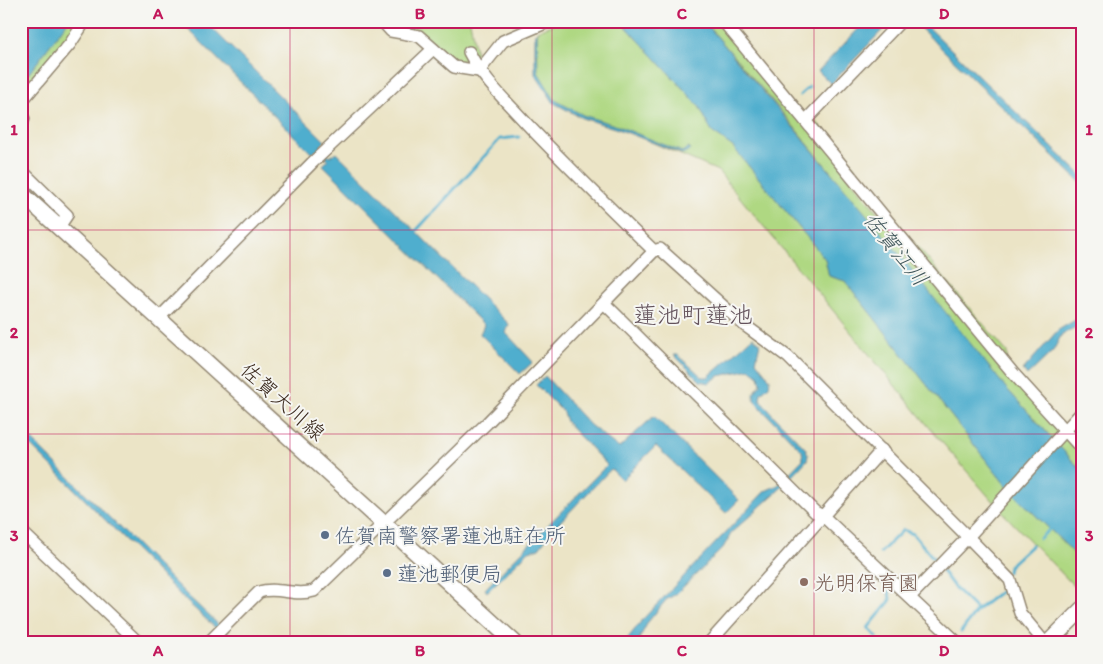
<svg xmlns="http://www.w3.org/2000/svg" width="1103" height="664" font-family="Itim,'Klee One',sans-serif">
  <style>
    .green { fill: #afd882; stroke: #758150 }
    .water { fill: #4faece; stroke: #456c76 }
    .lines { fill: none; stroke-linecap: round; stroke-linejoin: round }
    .stream { stroke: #4faece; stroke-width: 3 }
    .minor-casing { stroke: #938772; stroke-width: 14 }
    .major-casing { stroke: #938772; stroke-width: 18 }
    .minor { stroke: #fff; stroke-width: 11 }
    .major { stroke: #fff; stroke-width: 15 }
    .grid { fill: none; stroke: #c2185b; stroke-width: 1; stroke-opacity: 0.55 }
    .service-dot { fill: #5c6f8a; stroke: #f6f6f2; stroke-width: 2 }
    .education-dot { fill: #8d6e63; stroke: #f6f6f2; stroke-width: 2 }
    .labels { text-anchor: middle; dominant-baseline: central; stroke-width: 4; stroke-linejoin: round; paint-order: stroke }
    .street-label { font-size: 21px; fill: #3b2a1e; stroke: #f6f6f2 }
    .service-label { font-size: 21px; fill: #4e5e75; stroke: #f6f6f2; text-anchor: start }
    .education-label { font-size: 21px; fill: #785e54; stroke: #f6f6f2; text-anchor: start }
    .water-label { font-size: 22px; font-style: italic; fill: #42585c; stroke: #f6f6f2 }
    .quarter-label { font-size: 24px; fill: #64535c; stroke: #f6f6f2 }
    .neatline { fill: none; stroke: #c2185b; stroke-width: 2 }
    .grid-label { font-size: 16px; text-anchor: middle; font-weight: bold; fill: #c2185b }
  </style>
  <rect width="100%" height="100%" fill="#f6f6f2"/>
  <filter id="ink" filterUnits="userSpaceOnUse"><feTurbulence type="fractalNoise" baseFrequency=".02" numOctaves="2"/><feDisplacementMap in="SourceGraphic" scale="10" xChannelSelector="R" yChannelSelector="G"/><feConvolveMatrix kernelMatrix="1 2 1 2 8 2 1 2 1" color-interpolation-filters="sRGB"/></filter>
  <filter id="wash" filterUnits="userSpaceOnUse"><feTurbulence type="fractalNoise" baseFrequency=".0096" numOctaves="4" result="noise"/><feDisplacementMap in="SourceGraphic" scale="20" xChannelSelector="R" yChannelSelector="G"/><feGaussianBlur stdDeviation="1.12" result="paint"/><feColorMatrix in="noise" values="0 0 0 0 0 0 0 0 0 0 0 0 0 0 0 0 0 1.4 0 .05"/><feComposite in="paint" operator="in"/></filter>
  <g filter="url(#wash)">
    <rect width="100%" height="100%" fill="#ebe4c6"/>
    <!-- green -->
    <g class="green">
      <polygon points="68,21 78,21 66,41 21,94 21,84"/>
      <polygon points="386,21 470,21 476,53 466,64 454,64 421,33 394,29"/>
      <polygon points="560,21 621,21 699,106 712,132 733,147 825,259 829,276 845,281 1008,488 1082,561 1082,587 1078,590 1001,511 934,433 718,171 614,126 582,116 555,103 537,73 537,31"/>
      <polygon points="704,21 717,21 803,123 816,121 855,168 848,176 887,224 903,230 1007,352 1007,373 1082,457 1082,471 1006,388 782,112"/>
    </g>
    <!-- water -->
    <g class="water">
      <polygon points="24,21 68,21 21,84 21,25"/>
      <polygon points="180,21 205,21 325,141 320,147 330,157 336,152 509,324 506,333 533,362 520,374 480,334 484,325 323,165 328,160 317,150 312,154"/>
      <polygon points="621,21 704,21 887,239 1006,388 1082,471 1082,561 1008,488 845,281 829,276 825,259 733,147 712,132 699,106"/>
      <polygon points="866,21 891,21 831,84 818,71"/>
      <polygon points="913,21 922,21 1082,176 1082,184"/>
      <polygon points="537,32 538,72 555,100 583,115 618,126 682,152 689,147 690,150 682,154 618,129 582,118 554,103 535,74 535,33"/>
      <polygon points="1082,313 1082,324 1062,334 1053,351 1027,376 1023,370 1058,330 1079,318"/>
      <polygon points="753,337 760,343 756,361 770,379 769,386 761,393 760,399 772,414 806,449 808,455 807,460 781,488 732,532 723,548 676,594 666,600 648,622 637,643 624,643 643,619 765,491 778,485 803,459 802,451 754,401 754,393 761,384 759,376 750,369 719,376 709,383 700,381 674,355 678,355 702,377 708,377"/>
      <polygon points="545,376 590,425 619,448 654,416 739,500 726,513 656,446 622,480 611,469 554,528 539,548 529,551 487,592 485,589 607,465 566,422 563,412 536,385"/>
      <polygon points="21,429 188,596 238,643 232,643 184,599 21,436"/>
    </g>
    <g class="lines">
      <!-- stream -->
      <g class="stream">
        <polyline points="800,95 809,87"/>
        <polyline points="416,231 500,139 519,137"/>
        <polyline points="1040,538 1050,529"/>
        <polyline points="880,553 903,530 913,534 935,560"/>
        <polyline points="869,568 889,589 890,601 868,628 877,637"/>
        <polyline points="942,571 954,587 977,610"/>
        <polyline points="1008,572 1009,566 1032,545"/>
        <polyline points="961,632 977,610 1004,589 1006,581"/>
        <polyline points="937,643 940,643"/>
      </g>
    </g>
  </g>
  <g filter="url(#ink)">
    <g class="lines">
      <defs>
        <g id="minor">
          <polyline points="382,21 391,31 419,36 454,67 479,71"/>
          <polyline points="723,21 1013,373 1082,449"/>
          <path d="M469 52C483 80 506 101 527 124 568 167 611 209 654 251"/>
          <polyline points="479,71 503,41 550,21"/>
          <polyline points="21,102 70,44 85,21"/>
          <polyline points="21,117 24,119 21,122"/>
          <polyline points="806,120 901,21"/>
          <polyline points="21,170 67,215 59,227"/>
          <polyline points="605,304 815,512 823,516 958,643"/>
          <polyline points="159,318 312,163 433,49"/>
          <polyline points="21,531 139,643"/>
          <polyline points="910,597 968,537 1082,412"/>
          <path d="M208 643 259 592C278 586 294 597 314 591L487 423 654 251 660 249 743 324 788 357 968 537 1010 580 1020 613 1045 643"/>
          <polyline points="709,643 882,450"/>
        </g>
        <g id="major">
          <polyline points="21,193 515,643"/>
          <polyline points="1048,643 1082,609"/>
        </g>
      </defs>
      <!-- minor casing -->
      <use href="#minor" class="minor-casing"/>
      <!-- major casing -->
      <use href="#major" class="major-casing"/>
      <!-- minor -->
      <use href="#minor" class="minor"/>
      <!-- major -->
      <use href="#major" class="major"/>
    </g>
  </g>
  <!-- grid -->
  <path class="grid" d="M290 21V643M552 21V643M814 21V643M21 230H1082M21 434H1082"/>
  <!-- markers -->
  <g class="service-dot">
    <circle cx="325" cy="535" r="5"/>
    <circle cx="387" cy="573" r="5"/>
  </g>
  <circle class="education-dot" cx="804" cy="582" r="5"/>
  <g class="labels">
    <!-- street labels -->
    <g class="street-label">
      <text transform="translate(283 401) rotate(42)">佐賀大川線</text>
    </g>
    <!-- service labels -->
    <g class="service-label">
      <text x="335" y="535">佐賀南警察署蓮池駐在所</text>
      <text x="397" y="573">蓮池郵便局</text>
    </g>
    <!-- education labels -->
    <g class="education-label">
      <text x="814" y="582">光明保育園</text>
    </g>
    <!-- water labels -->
    <g class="water-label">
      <text transform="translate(896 249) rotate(51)">佐賀江川</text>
    </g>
    <!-- quarter labels -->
    <g class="quarter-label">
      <text x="693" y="314">蓮池町蓮池</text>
    </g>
  </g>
  <!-- margin -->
  <rect width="1103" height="664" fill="none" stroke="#f6f6f2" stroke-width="55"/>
  <rect x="28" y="28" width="1048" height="608" class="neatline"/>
  <g class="grid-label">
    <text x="158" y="19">A</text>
    <text x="420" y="19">B</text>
    <text x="682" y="19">C</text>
    <text x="944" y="19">D</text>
    <text x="14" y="135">1</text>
    <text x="1089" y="135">1</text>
    <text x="14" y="338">2</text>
    <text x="1089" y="338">2</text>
    <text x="14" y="541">3</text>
    <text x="1089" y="541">3</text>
    <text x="158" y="656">A</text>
    <text x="420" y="656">B</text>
    <text x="682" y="656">C</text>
    <text x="944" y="656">D</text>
  </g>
</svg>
